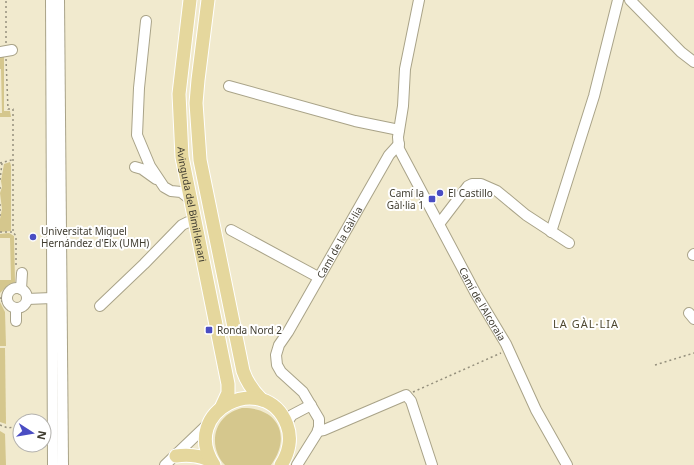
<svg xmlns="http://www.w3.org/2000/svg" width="694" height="465" font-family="'Noto Sans',sans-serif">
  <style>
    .green { fill: #d5c78d }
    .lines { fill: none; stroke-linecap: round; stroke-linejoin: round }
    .minor-casing { stroke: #a9a388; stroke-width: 12 }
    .major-casing { stroke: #fff; stroke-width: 15 }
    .path { stroke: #95907d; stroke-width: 1.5; stroke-dasharray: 2 3; stroke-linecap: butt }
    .minor { stroke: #fff; stroke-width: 10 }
    .major { stroke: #e5d79d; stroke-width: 13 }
    .poi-dot { fill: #4a4dc3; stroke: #fff; stroke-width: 1.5 }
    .labels { text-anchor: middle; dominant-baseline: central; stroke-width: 4; stroke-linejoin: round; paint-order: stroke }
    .poi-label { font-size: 10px; fill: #403d31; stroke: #fff; text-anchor: start }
    .street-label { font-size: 10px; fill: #403d31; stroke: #fff }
    .neighbourhood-label { font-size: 11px; letter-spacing: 1px; fill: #4f4931; stroke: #fff }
  </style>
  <rect width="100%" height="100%" fill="#f1eace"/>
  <!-- green -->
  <g class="green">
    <polygon points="4,54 4,111 10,111 11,117 0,117 0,113 2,113 1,69 0,69 0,55"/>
    <polygon points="10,162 11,166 11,231 0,232 0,219 2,209 0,193 2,187 1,181 4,164"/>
    <polygon points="9,233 14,236 15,282 8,285 0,293 0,280 11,280 10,238 0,238 0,234"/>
    <polygon points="0,302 5,312 6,346 0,346"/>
    <polygon points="0,348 5,348 6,424 0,422"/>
    <path d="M242 408C278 407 292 436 271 465H225C213 453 211 432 223 419 228 413 235 410 242 408Z"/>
    <polygon points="0,431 5,434 6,465 0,465"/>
  </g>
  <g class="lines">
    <defs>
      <g id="minor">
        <polyline points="51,0 53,465"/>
        <polyline points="59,0 63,465"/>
        <path id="s1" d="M419 0 405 69 403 106 398 137 399 149 476 294 506 344 536 410 567 465"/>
        <polyline points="630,0 681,52 694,62"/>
        <polyline points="146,21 139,88 137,135 150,166 164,187 171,191 181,192 190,199"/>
        <polyline points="0,52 12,50"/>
        <polyline points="229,86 355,121 399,130"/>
        <polyline points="135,167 142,169 156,179"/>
        <polyline points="439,224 468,186 472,184 481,184 497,191 526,215 569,243"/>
        <polyline points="231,230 318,277"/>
        <polyline points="551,232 594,96 618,0"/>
        <polyline points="693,255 694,254"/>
        <circle cx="17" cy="298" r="10"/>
        <polyline points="21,289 22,273"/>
        <polyline points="27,299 52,298 56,302"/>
        <polyline points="100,306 144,264 182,225 188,222 195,224"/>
        <polyline points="689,313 694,319"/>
        <polyline points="16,321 16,308"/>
        <polyline points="286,424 292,415 311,405"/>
        <polyline points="318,431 324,430 406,395 411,401 432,465"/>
        <polyline points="165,465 210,422"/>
        <path id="s2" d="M297 465 317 433 319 427V419L303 392 281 372 277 365 276 355 279 345 288 332 389 155 399 144"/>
      </g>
      <g id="major">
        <path id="s3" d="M190 0 179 94 182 157 228 384V393L222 406"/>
        <path d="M208 0 198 80 196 103 200 160 243 371C247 383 253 391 262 400"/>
        <path d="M176 456C189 454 199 455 211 461"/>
        <path d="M214 465C178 411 265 368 287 425 292 438 289 453 281 465"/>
      </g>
    </defs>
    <!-- minor casing -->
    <use href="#minor" class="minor-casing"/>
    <!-- major casing -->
    <use href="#major" class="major-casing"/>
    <!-- path -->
    <g class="path">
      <polyline points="6,43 6,0"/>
      <polyline points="6,59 8,109 13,109 13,232 16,236 16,267"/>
      <polyline points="0,163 12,160"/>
      <polyline points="0,180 2,163"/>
      <polyline points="0,187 0,189"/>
      <polyline points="0,204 0,216"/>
      <polyline points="0,232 13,232"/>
      <polyline points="0,298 7,299"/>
      <polyline points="2,302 3,293 12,285"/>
      <polyline points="655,365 694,353"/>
      <polyline points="413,392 501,353"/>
      <polyline points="0,425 8,428 19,426"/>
    </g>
    <!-- minor -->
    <use href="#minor" class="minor"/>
    <!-- major -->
    <use href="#major" class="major"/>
  </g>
  <!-- markers -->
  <g class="poi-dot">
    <circle cx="440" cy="193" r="4"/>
    <rect x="428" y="195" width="8" height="8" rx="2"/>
    <circle cx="33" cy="237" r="4"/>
    <rect x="205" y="326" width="8" height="8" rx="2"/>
  </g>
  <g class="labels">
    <!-- poi labels -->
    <g class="poi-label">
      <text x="424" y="193" text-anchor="end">Camí la<tspan x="424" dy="12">Gàl·lia 1</tspan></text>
      <text x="448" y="193">El Castillo</text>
      <text x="41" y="231">Universitat Miguel<tspan x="41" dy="12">Hernández d'Elx (UMH)</tspan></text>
      <text x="217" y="330">Ronda Nord 2</text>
    </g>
    <!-- street labels -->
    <g class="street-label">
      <text stroke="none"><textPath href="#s3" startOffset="206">Avinguda del Bimil·lenari</textPath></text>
      <text stroke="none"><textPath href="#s2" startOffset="261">Camí de la Gàl·lia</textPath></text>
      <text stroke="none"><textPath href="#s1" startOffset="327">Camí de l'Alcoraia</textPath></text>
    </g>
    <!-- neighbourhood labels -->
    <g class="neighbourhood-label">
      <text x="586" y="323">LA GÀL·LIA</text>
    </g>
  </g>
  <!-- north arrow -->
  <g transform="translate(32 433) rotate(102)"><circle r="19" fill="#ffffff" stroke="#b3b1ad"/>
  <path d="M0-3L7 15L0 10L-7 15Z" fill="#4a4dc3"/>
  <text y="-6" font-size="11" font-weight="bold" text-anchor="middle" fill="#403d31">N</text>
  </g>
</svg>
